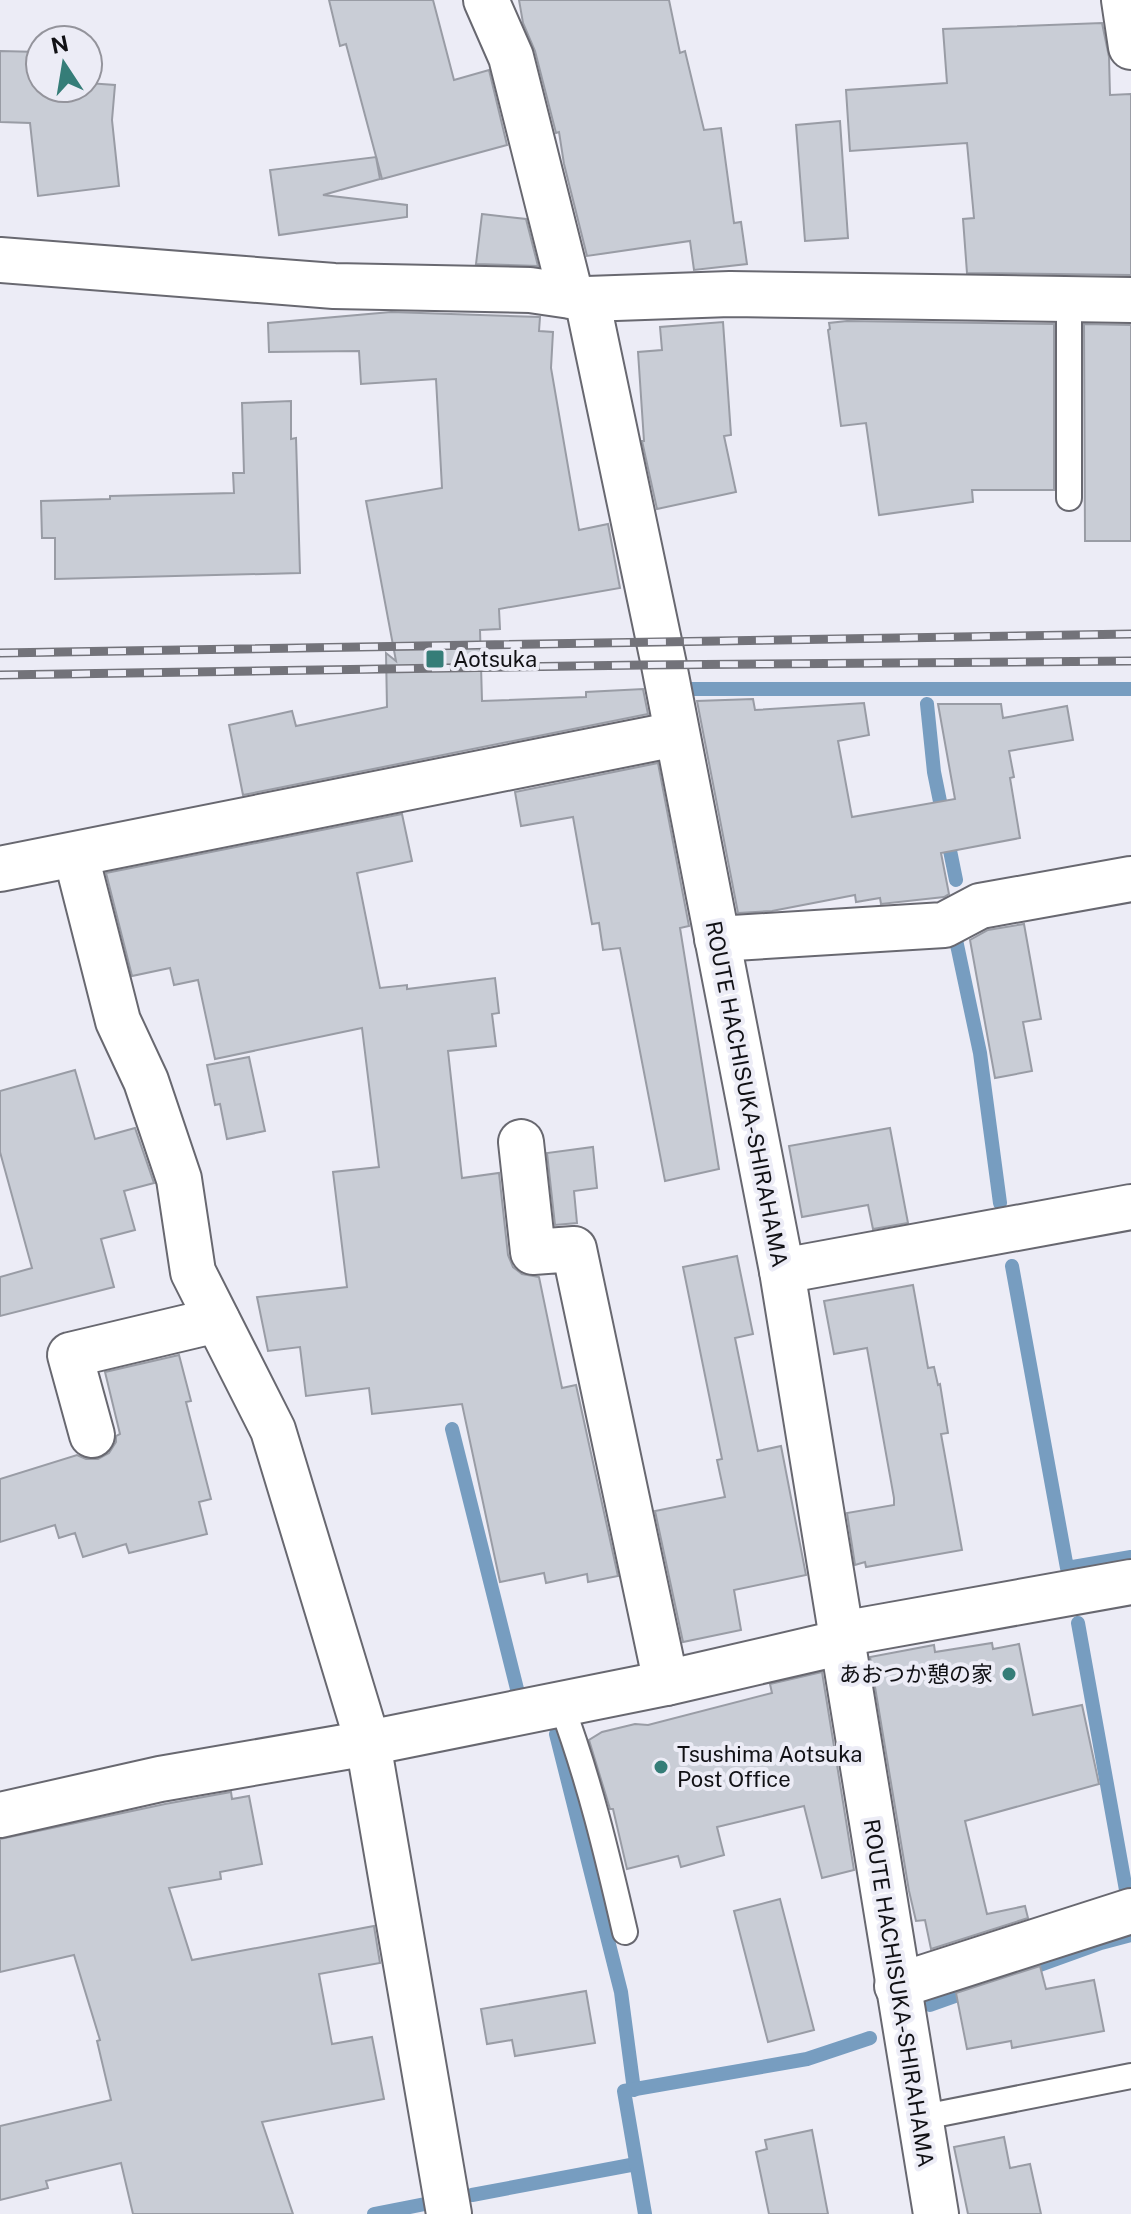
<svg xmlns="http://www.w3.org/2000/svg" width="1131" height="2214" font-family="'Public Sans','Noto Sans JP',sans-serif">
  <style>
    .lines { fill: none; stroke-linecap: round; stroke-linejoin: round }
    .stream { stroke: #779dc0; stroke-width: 14 }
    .building { fill: #c9cdd6; stroke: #999ca5; stroke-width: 2 }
    .lane-casing { stroke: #686870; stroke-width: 28 }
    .street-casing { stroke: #686870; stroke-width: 48 }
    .secondary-casing { stroke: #686870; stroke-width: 48 }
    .lane { stroke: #fff; stroke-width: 24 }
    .street { stroke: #fff; stroke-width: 44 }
    .secondary { stroke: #fff; stroke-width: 44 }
    .rail-casing { stroke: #73737a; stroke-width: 9 }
    .rail { stroke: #ececf6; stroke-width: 6; stroke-dasharray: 18; stroke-linecap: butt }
    .poi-dot { fill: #357d78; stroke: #ececf6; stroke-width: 3 }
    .labels { text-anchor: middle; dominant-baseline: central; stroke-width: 8; stroke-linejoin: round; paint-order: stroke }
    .poi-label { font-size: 22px; fill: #111115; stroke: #ececf6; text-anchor: start }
    .street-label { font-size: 22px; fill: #111115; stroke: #ececf6 }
  </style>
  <rect width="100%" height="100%" fill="#ececf6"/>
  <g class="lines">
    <!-- stream -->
    <g class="stream">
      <polyline points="685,689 1131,689"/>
      <polyline points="927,704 934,772 956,880"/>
      <polyline points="956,940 980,1053 1000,1203"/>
      <polyline points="1012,1266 1067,1568 1131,1557"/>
      <polyline points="452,1429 519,1697"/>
      <polyline points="1078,1623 1126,1890"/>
      <polyline points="556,1734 621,1992 634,2090"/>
      <polyline points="998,1980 1101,1943 1131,1935"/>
      <polyline points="930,2005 975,1989"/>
      <polyline points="472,2195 636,2164"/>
      <polyline points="374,2214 425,2204"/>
      <polyline points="645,2214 624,2091 807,2059 870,2038"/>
    </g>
  </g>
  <!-- building -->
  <g class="building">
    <polygon points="329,0 433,0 454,80 489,70 507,145 382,179 346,44 340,46"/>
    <polygon points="519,0 669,0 680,53 685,51 704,130 721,128 734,223 741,222 747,264 694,270 690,241 587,256 564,164 559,132 556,133 535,51 523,23"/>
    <polygon points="1102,23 1109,57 1110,95 1131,94 1131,275 967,273 963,219 974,218 967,143 850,151 846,90 947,83 943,29"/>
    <polygon points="0,51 40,52 40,88 88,88 88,83 115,85 112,120 119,186 38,196 30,123 0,122"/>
    <polygon points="840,121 848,238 805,241 796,125"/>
    <polygon points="376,157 380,179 323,195 407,205 407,217 279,235 270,170"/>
    <polygon points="482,214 526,219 538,266 476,264"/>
    <polygon points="391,312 540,317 539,331 553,332 551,368 579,530 608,524 620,588 499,609 500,629 480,630 482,701 586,697 586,692 643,689 648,714 243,795 229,725 292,711 296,726 387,707 386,653 396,661 366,501 442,488 436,379 361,384 359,351 269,352 268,323"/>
    <polygon points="847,321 1054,324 1054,490 972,490 973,502 879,515 866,423 841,426 828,330 830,329 829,323"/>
    <polygon points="723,322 731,435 724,436 736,492 657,509 642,441 644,441 638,352 662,350 660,327"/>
    <polygon points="1084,324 1131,325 1131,541 1085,541"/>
    <polygon points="291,401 291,439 296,438 300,573 55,579 55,538 42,538 41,501 110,499 110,496 234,493 233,473 244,473 242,403"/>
    <polygon points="753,699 755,710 864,703 869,735 838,741 852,817 955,799 938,704 1001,704 1003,718 1067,706 1073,740 1009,751 1014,777 1010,778 1020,838 941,853 949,894 944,897 881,904 880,898 856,902 855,895 772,911 738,913 697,701"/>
    <polygon points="658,763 689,926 680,928 719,1169 665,1181 620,948 603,950 599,923 592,924 573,817 521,826 515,792"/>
    <polygon points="402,814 412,861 357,873 380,988 407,985 407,989 495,978 499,1013 492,1014 496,1046 448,1051 462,1178 499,1173 508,1255 513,1267 522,1274 539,1277 562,1388 576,1385 618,1576 588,1582 587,1574 546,1583 544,1573 500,1582 462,1404 372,1414 369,1388 306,1396 300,1347 268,1351 257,1297 347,1287 333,1172 379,1167 362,1028 215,1059 198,980 174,985 170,968 132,976 106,873"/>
    <polygon points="1024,924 1041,1019 1023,1022 1032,1071 995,1078 970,940 988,930"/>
    <polygon points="249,1057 265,1131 227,1139 220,1104 215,1105 207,1065"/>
    <polygon points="75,1070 95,1139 135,1128 154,1183 124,1191 135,1230 101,1239 114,1287 0,1316 0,1277 32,1268 0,1152 0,1091"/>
    <polygon points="890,1128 908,1223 873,1229 868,1205 802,1217 789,1146"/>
    <polygon points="593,1147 597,1188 574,1191 577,1223 555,1225 547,1153"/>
    <polygon points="737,1256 753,1334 735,1338 758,1451 781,1446 806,1575 734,1590 741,1630 683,1642 655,1511 725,1497 717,1460 722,1459 683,1267"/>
    <polygon points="913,1285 928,1368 934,1367 938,1385 940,1384 948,1433 941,1434 962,1550 866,1567 865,1562 855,1565 847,1513 894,1505 894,1498 867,1348 834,1354 824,1301"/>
    <polygon points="179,1355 191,1401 186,1402 211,1499 199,1502 207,1534 129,1553 126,1544 83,1557 75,1533 59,1538 55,1525 0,1542 0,1479 77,1455 86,1459 98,1459 109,1453 116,1442 116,1436 120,1434 105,1372"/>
    <polygon points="992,1643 993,1649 1019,1644 1033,1715 1082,1705 1099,1784 965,1821 987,1914 1025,1906 1028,1918 931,1949 925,1920 916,1921 909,1891 870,1657 934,1645 935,1652"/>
    <polygon points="822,1672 854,1870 822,1878 804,1806 717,1827 724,1855 681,1867 678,1856 627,1869 613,1809 610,1809 589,1740 602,1732 635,1724 648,1725 772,1693 770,1684"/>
    <polygon points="231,1792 232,1799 249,1796 262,1864 220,1872 221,1879 169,1888 192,1960 374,1926 380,1963 319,1974 332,2044 372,2037 384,2099 262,2122 293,2214 133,2214 121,2163 46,2181 48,2188 0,2200 0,2126 111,2100 97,2041 100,2040 74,1955 0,1972 0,1839 165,1804"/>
    <polygon points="780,1899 814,2030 768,2042 734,1911"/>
    <polygon points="1040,1966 1046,1989 1094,1980 1104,2031 1012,2048 1011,2041 967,2049 956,1993"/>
    <polygon points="586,1991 595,2043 515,2056 512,2040 487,2044 481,2009"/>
    <polygon points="812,2130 828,2214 769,2214 756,2152 767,2149 765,2140"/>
    <polygon points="1004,2137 1010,2168 1030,2164 1041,2214 968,2214 954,2147"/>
  </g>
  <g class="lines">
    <defs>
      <g id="lane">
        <polyline points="1069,498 1069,301"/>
        <path d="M561 1704C589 1779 607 1854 625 1932"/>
        <polyline points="919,2118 1131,2076"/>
      </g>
      <g id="street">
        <polyline points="1124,0 1131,47"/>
        <polyline points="0,260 334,286 530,290 571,296"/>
        <polyline points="587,299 730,294 1131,300"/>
        <polyline points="76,856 118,1021 146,1081 179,1179 193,1272 273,1430 368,1743 449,2214"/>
        <polyline points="0,869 676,734"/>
        <polyline points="717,939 944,925 980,906 1131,879"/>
        <polyline points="521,1142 533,1252 574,1249 666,1683"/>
        <polyline points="782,1271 1131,1207"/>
        <polyline points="92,1435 70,1355 217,1320"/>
        <polyline points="841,1634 1131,1582"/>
        <polyline points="0,1815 160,1779 368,1743 666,1683 843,1642"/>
        <polyline points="897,1986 1131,1911"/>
      </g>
      <polyline id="secondary" points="486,0 511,57 571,296 587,299 664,665 782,1271 936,2214"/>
    </defs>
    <!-- lane casing -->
    <use href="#lane" class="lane-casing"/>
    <!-- street casing -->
    <use href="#street" class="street-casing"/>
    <!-- secondary casing -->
    <use href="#secondary" class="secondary-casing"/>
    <!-- lane -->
    <use href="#lane" class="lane"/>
    <!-- street -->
    <use href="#street" class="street"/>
    <!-- secondary -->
    <use href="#secondary" class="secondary"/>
    <defs>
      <g id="rail">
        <polyline points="0,653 1131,634"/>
        <polyline points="0,675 643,665 1131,661"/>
      </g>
    </defs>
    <!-- rail casing -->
    <use href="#rail" class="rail-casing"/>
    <!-- rail -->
    <use href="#rail" class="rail"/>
  </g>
  <!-- markers -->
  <g class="poi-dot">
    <rect x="425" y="649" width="20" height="20" rx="4"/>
    <circle cx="1009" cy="1674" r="8"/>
    <circle cx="661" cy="1767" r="8"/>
  </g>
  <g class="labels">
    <!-- poi labels -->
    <g class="poi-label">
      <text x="453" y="659">Aotsuka</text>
      <text x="993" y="1674" text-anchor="end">あおつか憩の家</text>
      <text x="677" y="1754">Tsushima Aotsuka<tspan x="677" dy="25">Post Office</tspan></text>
    </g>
    <!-- street labels -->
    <g class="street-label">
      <text transform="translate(747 1094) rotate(79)">ROUTE HACHISUKA-SHIRAHAMA</text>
      <text transform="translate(899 1993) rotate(81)">ROUTE HACHISUKA-SHIRAHAMA</text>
    </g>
  </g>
  <!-- north arrow -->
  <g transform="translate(64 64) rotate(348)"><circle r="38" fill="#ececf6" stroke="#94949c" stroke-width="2"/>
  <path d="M0-6L14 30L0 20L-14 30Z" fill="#357d78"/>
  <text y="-12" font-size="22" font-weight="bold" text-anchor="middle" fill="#111115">N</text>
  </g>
</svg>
